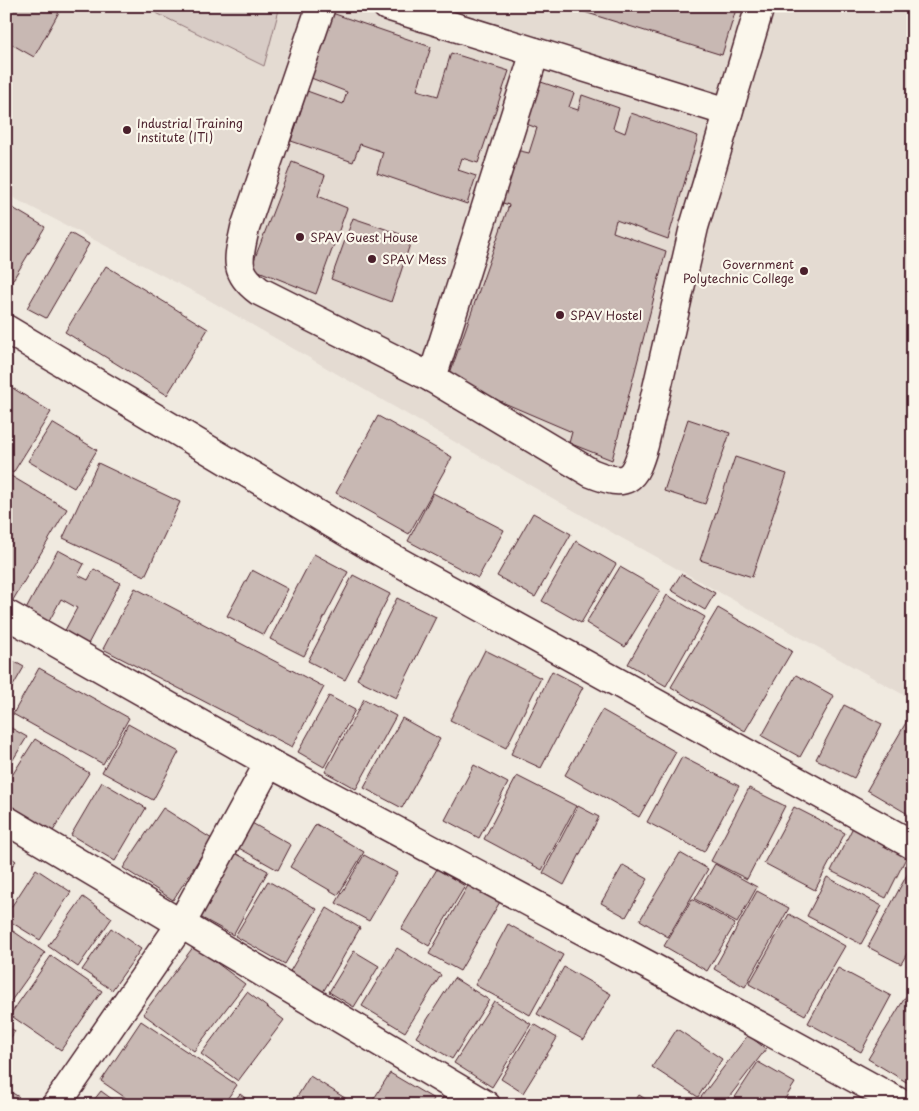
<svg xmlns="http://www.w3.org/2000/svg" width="919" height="1111" font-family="'Playpen Sans',sans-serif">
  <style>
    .built { fill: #e4dbd2 }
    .green { fill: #d8ccc6; stroke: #917678 }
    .building { fill: #c8b8b3; stroke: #4a1f2b }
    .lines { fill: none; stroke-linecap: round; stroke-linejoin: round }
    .minor-casing { stroke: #4a1f2b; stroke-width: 31 }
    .minor { stroke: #fbf7ec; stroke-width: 28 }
    .poi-dot { fill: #4a1f2b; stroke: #fbf7ec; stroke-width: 2 }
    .labels { text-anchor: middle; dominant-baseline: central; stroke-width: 4.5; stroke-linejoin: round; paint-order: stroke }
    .poi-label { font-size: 12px; fill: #4a1f2b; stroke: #fbf7ec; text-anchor: start }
  </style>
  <rect width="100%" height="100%" fill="#f0eae0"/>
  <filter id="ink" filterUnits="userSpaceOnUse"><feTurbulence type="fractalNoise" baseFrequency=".02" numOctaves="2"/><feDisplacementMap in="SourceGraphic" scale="10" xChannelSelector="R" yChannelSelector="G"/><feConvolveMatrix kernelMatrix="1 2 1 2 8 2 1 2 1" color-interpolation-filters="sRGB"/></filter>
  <g filter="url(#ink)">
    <!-- built -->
    <polygon class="built" points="6,6 913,6 913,700 618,536 202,296 6,194"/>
    <!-- green -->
    <polygon class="green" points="142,6 280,6 264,66"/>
    <!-- building -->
    <g class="building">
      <polygon points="6,6 48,6 59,12 34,57 6,41"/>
      <polygon points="565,6 737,6 722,55"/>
      <polygon points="332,13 431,47 417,90 438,96 451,53 509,71 478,163 462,158 458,170 476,176 467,204 377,173 383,152 360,144 353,162 291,141 307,91 343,104 347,92 311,78"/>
      <polygon points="535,80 574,93 569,107 578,110 582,95 619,108 613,128 625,133 631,113 698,136 668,239 616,220 613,232 666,251 612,460 569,443 572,432 448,379 509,205 497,201 516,150 529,153 537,128 521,122"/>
      <polygon points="292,162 325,175 318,196 347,208 316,294 251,268"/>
      <polygon points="11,207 45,227 6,291 6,215"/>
      <polygon points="353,218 412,238 391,302 331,279"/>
      <polygon points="70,233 89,244 46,318 27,308"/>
      <polygon points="106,266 208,329 167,395 65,332"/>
      <polygon points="11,387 51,412 13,473 6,469 6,395"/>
      <polygon points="378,416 452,457 409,534 336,493"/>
      <polygon points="688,419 730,433 705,504 664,491"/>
      <polygon points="52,423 97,450 74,488 28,461"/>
      <polygon points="735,457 787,474 752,577 700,560"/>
      <polygon points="98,463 180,502 145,576 63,538"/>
      <polygon points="6,473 67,509 10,605 6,602"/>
      <polygon points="433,493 504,530 478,578 408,541"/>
      <polygon points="533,513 571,534 535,597 497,576"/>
      <polygon points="576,541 616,564 581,623 542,601"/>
      <polygon points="58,550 84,564 78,575 88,580 94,569 120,583 86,648 62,636 77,608 61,599 46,627 23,615"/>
      <polygon points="314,554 348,572 304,656 270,639"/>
      <polygon points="620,567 660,590 625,647 586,623"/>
      <polygon points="252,570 288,589 264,635 227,616"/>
      <polygon points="681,574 715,593 705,610 671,590"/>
      <polygon points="353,575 390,594 345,680 308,661"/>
      <polygon points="135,588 324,687 292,747 103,649"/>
      <polygon points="667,595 705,617 666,686 628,664"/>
      <polygon points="397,598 436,617 396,698 357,679"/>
      <polygon points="718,608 792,651 745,731 671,687"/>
      <polygon points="485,650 541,678 506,748 450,720"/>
      <polygon points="6,657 24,667 6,698"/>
      <polygon points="39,668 129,718 103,764 13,714"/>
      <polygon points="552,671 583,687 541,768 511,754"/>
      <polygon points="796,675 834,696 800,757 762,736"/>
      <polygon points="329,696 355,710 324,767 298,752"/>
      <polygon points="364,699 396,716 356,789 325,772"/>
      <polygon points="844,705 882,724 854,778 816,759"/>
      <polygon points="602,710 676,752 639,817 565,775"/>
      <polygon points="911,714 913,715 913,805 908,814 867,790"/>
      <polygon points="402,718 440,739 402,808 364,788"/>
      <polygon points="128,724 179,752 153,800 102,772"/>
      <polygon points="6,725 27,737 6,771"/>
      <polygon points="35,739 89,773 53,831 6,803 6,785"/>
      <polygon points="682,757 739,786 704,852 647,822"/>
      <polygon points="474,765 508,783 479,838 445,820"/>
      <polygon points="517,776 576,806 542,870 484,839"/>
      <polygon points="102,782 146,808 115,861 71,835"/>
      <polygon points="749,788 785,806 747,879 711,861"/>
      <polygon points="578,806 599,817 564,885 543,873"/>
      <polygon points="794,807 845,833 815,890 764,863"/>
      <polygon points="163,808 212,839 173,900 123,868"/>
      <polygon points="250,822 291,845 278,870 237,847"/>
      <polygon points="316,824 364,852 338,895 290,867"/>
      <polygon points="854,825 909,852 886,898 831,871"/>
      <polygon points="224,847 268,871 233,935 189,911"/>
      <polygon points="680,853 708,869 668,937 640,920"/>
      <polygon points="6,854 16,861 6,873"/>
      <polygon points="364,855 397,873 369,921 336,903"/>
      <polygon points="715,864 757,887 737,923 695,899"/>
      <polygon points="623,865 648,879 626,917 601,903"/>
      <polygon points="36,869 71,892 40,940 6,919 6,915"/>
      <polygon points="437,869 465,886 429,946 401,929"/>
      <polygon points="909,871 913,873 913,943 901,964 868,947"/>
      <polygon points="827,877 882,906 861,944 807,916"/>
      <polygon points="268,881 317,909 285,964 235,936"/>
      <polygon points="470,882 501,900 460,971 429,954"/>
      <polygon points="757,891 789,908 745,987 714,969"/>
      <polygon points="83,897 112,918 78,967 48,946"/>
      <polygon points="692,899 735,924 707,971 664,946"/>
      <polygon points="327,908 360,928 323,992 289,973"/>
      <polygon points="789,914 845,946 805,1015 749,984"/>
      <polygon points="508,924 563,955 530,1015 475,985"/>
      <polygon points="111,928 141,949 112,990 82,970"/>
      <polygon points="13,931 45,953 6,1008 6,941"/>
      <polygon points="194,946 245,984 194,1051 143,1014"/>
      <polygon points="397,948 441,975 405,1032 362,1006"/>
      <polygon points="354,951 379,966 354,1007 329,992"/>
      <polygon points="51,956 102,991 61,1050 10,1015"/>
      <polygon points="913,956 913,970 907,966"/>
      <polygon points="564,967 611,994 584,1040 537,1014"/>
      <polygon points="838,968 891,996 861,1052 808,1023"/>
      <polygon points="454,978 489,1000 452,1059 416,1037"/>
      <polygon points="247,992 284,1020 238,1081 201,1054"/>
      <polygon points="906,996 913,999 913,1086 868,1059"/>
      <polygon points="494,1001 531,1024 492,1087 454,1063"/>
      <polygon points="141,1021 237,1085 223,1105 136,1105 101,1081"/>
      <polygon points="534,1024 557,1038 523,1093 501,1079"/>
      <polygon points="6,1026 15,1031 6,1045"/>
      <polygon points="677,1029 722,1059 698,1097 652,1067"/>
      <polygon points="748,1035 766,1049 723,1105 695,1105"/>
      <polygon points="758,1062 795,1083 781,1105 730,1105"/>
      <polygon points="390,1073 434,1099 430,1105 370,1105"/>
      <polygon points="310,1076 356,1105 292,1105"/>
      <polygon points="6,1089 19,1097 14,1105 6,1105"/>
      <polygon points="101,1091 120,1105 90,1105"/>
      <polygon points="446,1093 463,1105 438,1105"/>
      <polygon points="240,1094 254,1105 231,1105"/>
      <polygon points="639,1095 655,1105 632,1105"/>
    </g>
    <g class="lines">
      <defs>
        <g id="minor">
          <path d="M321 6 245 228C239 257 232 271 259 291L432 378 591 473C628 488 634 480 644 445L694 227 760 6"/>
          <polyline points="387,6 728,112"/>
          <polyline points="6,329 370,546 913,845"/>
          <polyline points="432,378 535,52"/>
          <polyline points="6,614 269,763 674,979 904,1105"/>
          <polyline points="6,820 486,1105"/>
          <polyline points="56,1105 181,924 269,763"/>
        </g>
      </defs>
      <!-- minor casing -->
      <use href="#minor" class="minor-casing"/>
      <!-- minor -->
      <use href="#minor" class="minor"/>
    </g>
  </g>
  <!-- markers -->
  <g class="poi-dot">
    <circle cx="127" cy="130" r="5"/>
    <circle cx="300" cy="237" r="5"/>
    <circle cx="372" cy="259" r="5"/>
    <circle cx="804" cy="271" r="5"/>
    <circle cx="560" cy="315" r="5"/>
  </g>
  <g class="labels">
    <!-- poi labels -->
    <g class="poi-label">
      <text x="137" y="123">Industrial Training<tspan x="137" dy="14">Institute (ITI)</tspan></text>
      <text x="310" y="237">SPAV Guest House</text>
      <text x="382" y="259">SPAV Mess</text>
      <text x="794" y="264" text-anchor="end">Government<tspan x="794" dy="14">Polytechnic College</tspan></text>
      <text x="570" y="315">SPAV Hostel</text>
    </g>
  </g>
  <!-- margin -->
  <rect width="919" height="1111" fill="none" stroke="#fbf7ec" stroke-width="25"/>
  <rect x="12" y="12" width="894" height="1086" fill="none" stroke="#4a1f2b" stroke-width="2" filter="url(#ink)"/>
</svg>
